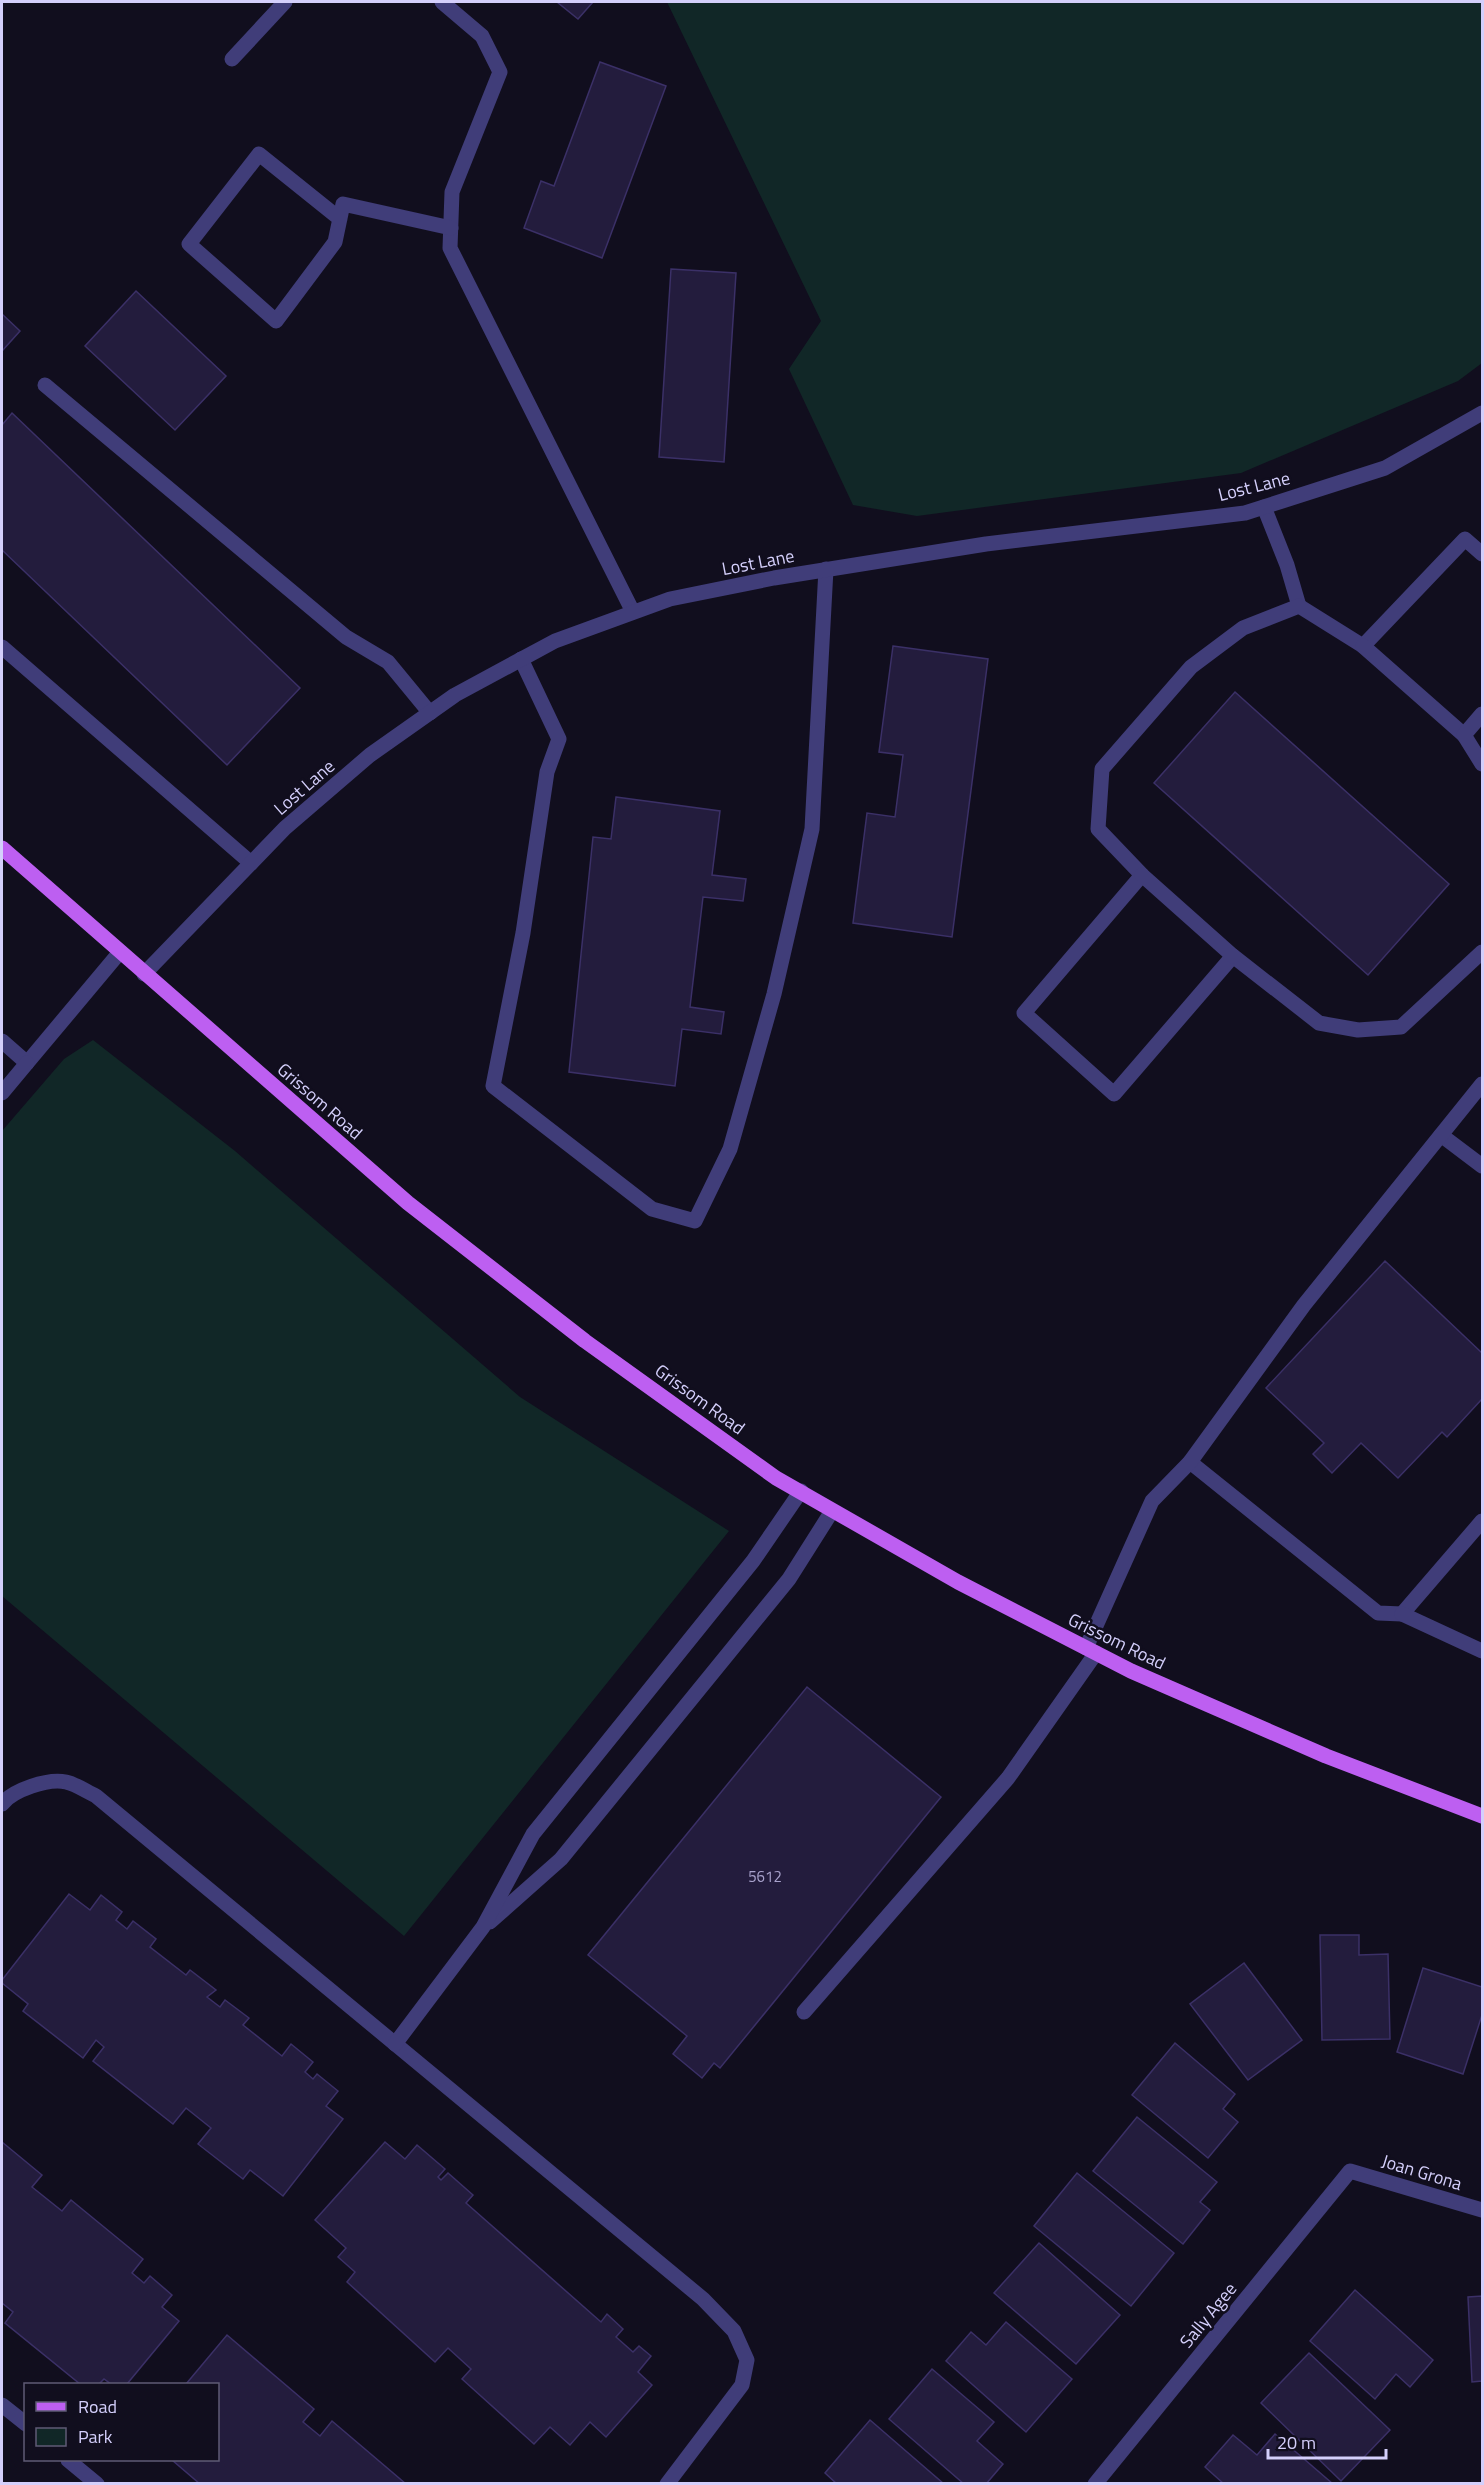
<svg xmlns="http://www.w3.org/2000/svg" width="1484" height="2485" font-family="'Titillium Web',sans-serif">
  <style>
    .green { fill: #112727 }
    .building { fill: #231c3d; stroke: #3b3067; stroke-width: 1.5 }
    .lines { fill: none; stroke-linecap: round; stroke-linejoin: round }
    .lane { stroke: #403d79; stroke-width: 15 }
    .street { stroke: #403d79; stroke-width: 15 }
    .primary { stroke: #bd5ff1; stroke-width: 15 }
    .labels { text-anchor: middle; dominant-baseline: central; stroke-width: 5; stroke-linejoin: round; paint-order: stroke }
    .number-label { font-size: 15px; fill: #a8a2cc }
    .street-label { font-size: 18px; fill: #d4cffb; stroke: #110e1e }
  </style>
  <rect width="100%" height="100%" fill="#110e1e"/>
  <!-- green -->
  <g class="green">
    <polygon points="667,2 1482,2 1482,363 1458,381 1241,473 917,516 853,505 789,369 821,321"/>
    <polygon points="93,1040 235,1151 520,1397 729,1531 404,1936 2,1596 2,1131 64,1059"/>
  </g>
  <!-- building -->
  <g class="building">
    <polygon points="557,2 593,2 578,19"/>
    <polygon points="600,62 666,86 602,258 524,228 541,181 554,186"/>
    <polygon points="671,269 736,273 724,462 659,457"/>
    <polygon points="136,291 226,376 175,430 85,346"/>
    <polygon points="2,314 20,331 2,351"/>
    <polygon points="12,413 300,688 227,765 2,550 2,425"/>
    <polygon points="893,646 988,659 952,937 853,923 867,813 895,817 903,755 879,752"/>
    <polygon points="1235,692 1449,884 1368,975 1154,783"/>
    <polygon points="616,797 720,811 712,875 746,879 743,901 703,897 690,1007 724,1012 721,1034 682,1029 675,1086 569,1072 593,837 611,839"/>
    <polygon points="1385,1261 1482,1353 1482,1399 1447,1437 1442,1432 1398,1478 1361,1443 1332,1473 1313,1454 1324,1443 1266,1388"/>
    <polygon points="807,1687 941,1797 720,2068 714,2063 702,2078 673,2054 687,2036 588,1955"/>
    <polygon points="69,1894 90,1910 101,1895 122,1912 116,1920 127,1929 133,1921 156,1939 150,1947 186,1975 190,1970 216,1990 207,1997 220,2007 225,2000 249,2018 243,2025 282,2056 291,2044 313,2062 305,2072 313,2079 317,2074 338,2091 326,2106 343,2119 283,2196 250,2170 243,2179 198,2144 211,2128 186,2108 173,2124 93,2061 104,2047 96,2040 83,2058 23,2011 28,2004 2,1983 2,1980"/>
    <polygon points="1320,1935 1359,1935 1359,1955 1388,1954 1390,2039 1322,2040"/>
    <polygon points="1244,1963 1302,2040 1248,2080 1190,2004"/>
    <polygon points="1423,1968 1482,1987 1482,2015 1463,2074 1397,2052"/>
    <polygon points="1175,2043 1235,2094 1223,2109 1238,2122 1208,2158 1132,2095"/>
    <polygon points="1137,2117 1217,2182 1200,2202 1210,2210 1183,2244 1093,2171"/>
    <polygon points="2,2142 42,2175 32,2187 62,2211 71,2200 143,2259 132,2273 144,2283 150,2276 172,2295 162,2307 179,2321 127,2384 111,2384 104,2379 99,2384 80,2384 5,2323 13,2312 2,2303"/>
    <polygon points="385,2142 405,2159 417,2145 445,2169 438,2177 441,2180 448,2173 473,2195 466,2203 601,2322 607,2314 623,2329 616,2337 633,2352 639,2346 651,2356 638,2372 652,2385 606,2437 590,2422 570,2445 550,2427 534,2444 462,2379 471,2369 448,2348 435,2362 347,2282 355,2272 338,2257 346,2248 315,2220"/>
    <polygon points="1077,2173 1174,2253 1131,2306 1034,2226"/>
    <polygon points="1039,2243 1120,2315 1076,2364 994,2293"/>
    <polygon points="1355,2290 1433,2360 1410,2387 1396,2374 1375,2399 1310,2341"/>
    <polygon points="1482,2296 1482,2381 1472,2382 1468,2297"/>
    <polygon points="1006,2322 1072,2379 1026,2432 946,2361 971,2332 986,2345"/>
    <polygon points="227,2335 314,2409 303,2422 320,2436 332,2421 406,2484 200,2484 172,2460 218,2460 218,2384 186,2384"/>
    <polygon points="1309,2353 1390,2430 1341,2481 1261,2403"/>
    <polygon points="932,2369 994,2422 977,2441 1003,2464 986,2484 964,2484 889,2419"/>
    <polygon points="870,2420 944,2484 837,2484 825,2473"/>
    <polygon points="1275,2434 1333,2484 1224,2484 1205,2467 1233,2435 1257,2455"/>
  </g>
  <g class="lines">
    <!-- lane -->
    <g class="lane">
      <polyline points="442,2 482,36 500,72 452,192 450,248 633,612"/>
      <polyline points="232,59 285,2"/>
      <polyline points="340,219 259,154 189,244 276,321 335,242 343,204 451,228"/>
      <polyline points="45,385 346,637 388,662 430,713"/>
      <polyline points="1264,507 1287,565 1299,606"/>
      <polyline points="1482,554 1465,539 1363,646 1299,606 1243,628 1191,667 1102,769 1098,829 1142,875 1024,1013 1114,1094 1233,956 1319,1023 1358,1030 1401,1027 1482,952"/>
      <polyline points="1363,646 1464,735"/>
      <polyline points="2,647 251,863"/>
      <polyline points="521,659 559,739 547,772 523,933 493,1086 652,1209 695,1221 730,1149 774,994 812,829 826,569"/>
      <polyline points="1482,714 1464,735 1482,764"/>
      <polyline points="1142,875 1233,956"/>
      <polyline points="2,1041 27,1063 120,952"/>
      <polyline points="2,1093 27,1063"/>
      <polyline points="1441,1135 1482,1166"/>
      <polyline points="1190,1462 1378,1613 1402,1614 1482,1521"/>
      <polyline points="1402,1614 1482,1651"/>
      <polyline points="1086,1648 1152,1501 1190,1462 1304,1305 1482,1084"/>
      <path d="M2 1804C13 1790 48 1778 66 1782 76 1784 87 1792 96 1796L703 2299 734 2331 747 2360 742 2385 667 2484"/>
      <polyline points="490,1922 561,1859 789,1579 832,1511"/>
      <polyline points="804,2012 1008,1778 1096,1653"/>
      <polyline points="395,2044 483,1927 533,1834 753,1561 801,1491"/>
      <polyline points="2,2405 26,2424"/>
      <polyline points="68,2460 97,2484"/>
    </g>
    <!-- street -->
    <g class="street">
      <polyline points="144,974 285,828 370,755 455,695 555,641 670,599 774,578 986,544 1245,513 1385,468 1482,413"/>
      <polyline points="1095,2484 1350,2171 1482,2210"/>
    </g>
    <!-- primary -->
    <polyline class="primary" points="2,848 408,1203 585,1341 776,1478 958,1582 1131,1671 1326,1756 1482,1816"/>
  </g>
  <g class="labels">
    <!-- number labels -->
    <g class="number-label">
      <text x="765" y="1876">5612</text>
    </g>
    <!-- street labels -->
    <g class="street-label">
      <text transform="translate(1254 486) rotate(-14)">Lost Lane</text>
      <text transform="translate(758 562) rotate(-11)">Lost Lane</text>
      <text transform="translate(304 787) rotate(-41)">Lost Lane</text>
      <text transform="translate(320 1101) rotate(41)">Grissom Road</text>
      <text transform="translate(700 1399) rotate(36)">Grissom Road</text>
      <text transform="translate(1117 1641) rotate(26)">Grissom Road</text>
      <text transform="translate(1422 2172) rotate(17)">Joan Grona</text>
      <text transform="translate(1208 2315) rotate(-51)">Sally Agee</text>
    </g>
  </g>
  <!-- border -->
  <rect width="1484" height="2485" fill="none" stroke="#d4cffb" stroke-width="6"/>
  <!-- legend -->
  <rect x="24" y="2383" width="195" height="78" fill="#110e1e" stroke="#5f5b76" stroke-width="1.5"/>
  <rect x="36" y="2402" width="30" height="9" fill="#bd5ff1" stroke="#5f5b76" stroke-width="1.5"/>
  <text x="78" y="2413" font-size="18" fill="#d4cffb">Road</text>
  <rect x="36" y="2428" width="30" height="18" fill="#112727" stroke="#5f5b76" stroke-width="1.5"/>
  <text x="78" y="2443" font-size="18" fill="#d4cffb">Park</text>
  <!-- scale -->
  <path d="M1268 2449v9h118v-9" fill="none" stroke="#d4cffb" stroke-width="3"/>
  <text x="1277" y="2449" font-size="18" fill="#d4cffb" stroke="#110e1e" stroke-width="4.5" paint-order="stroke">20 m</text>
</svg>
